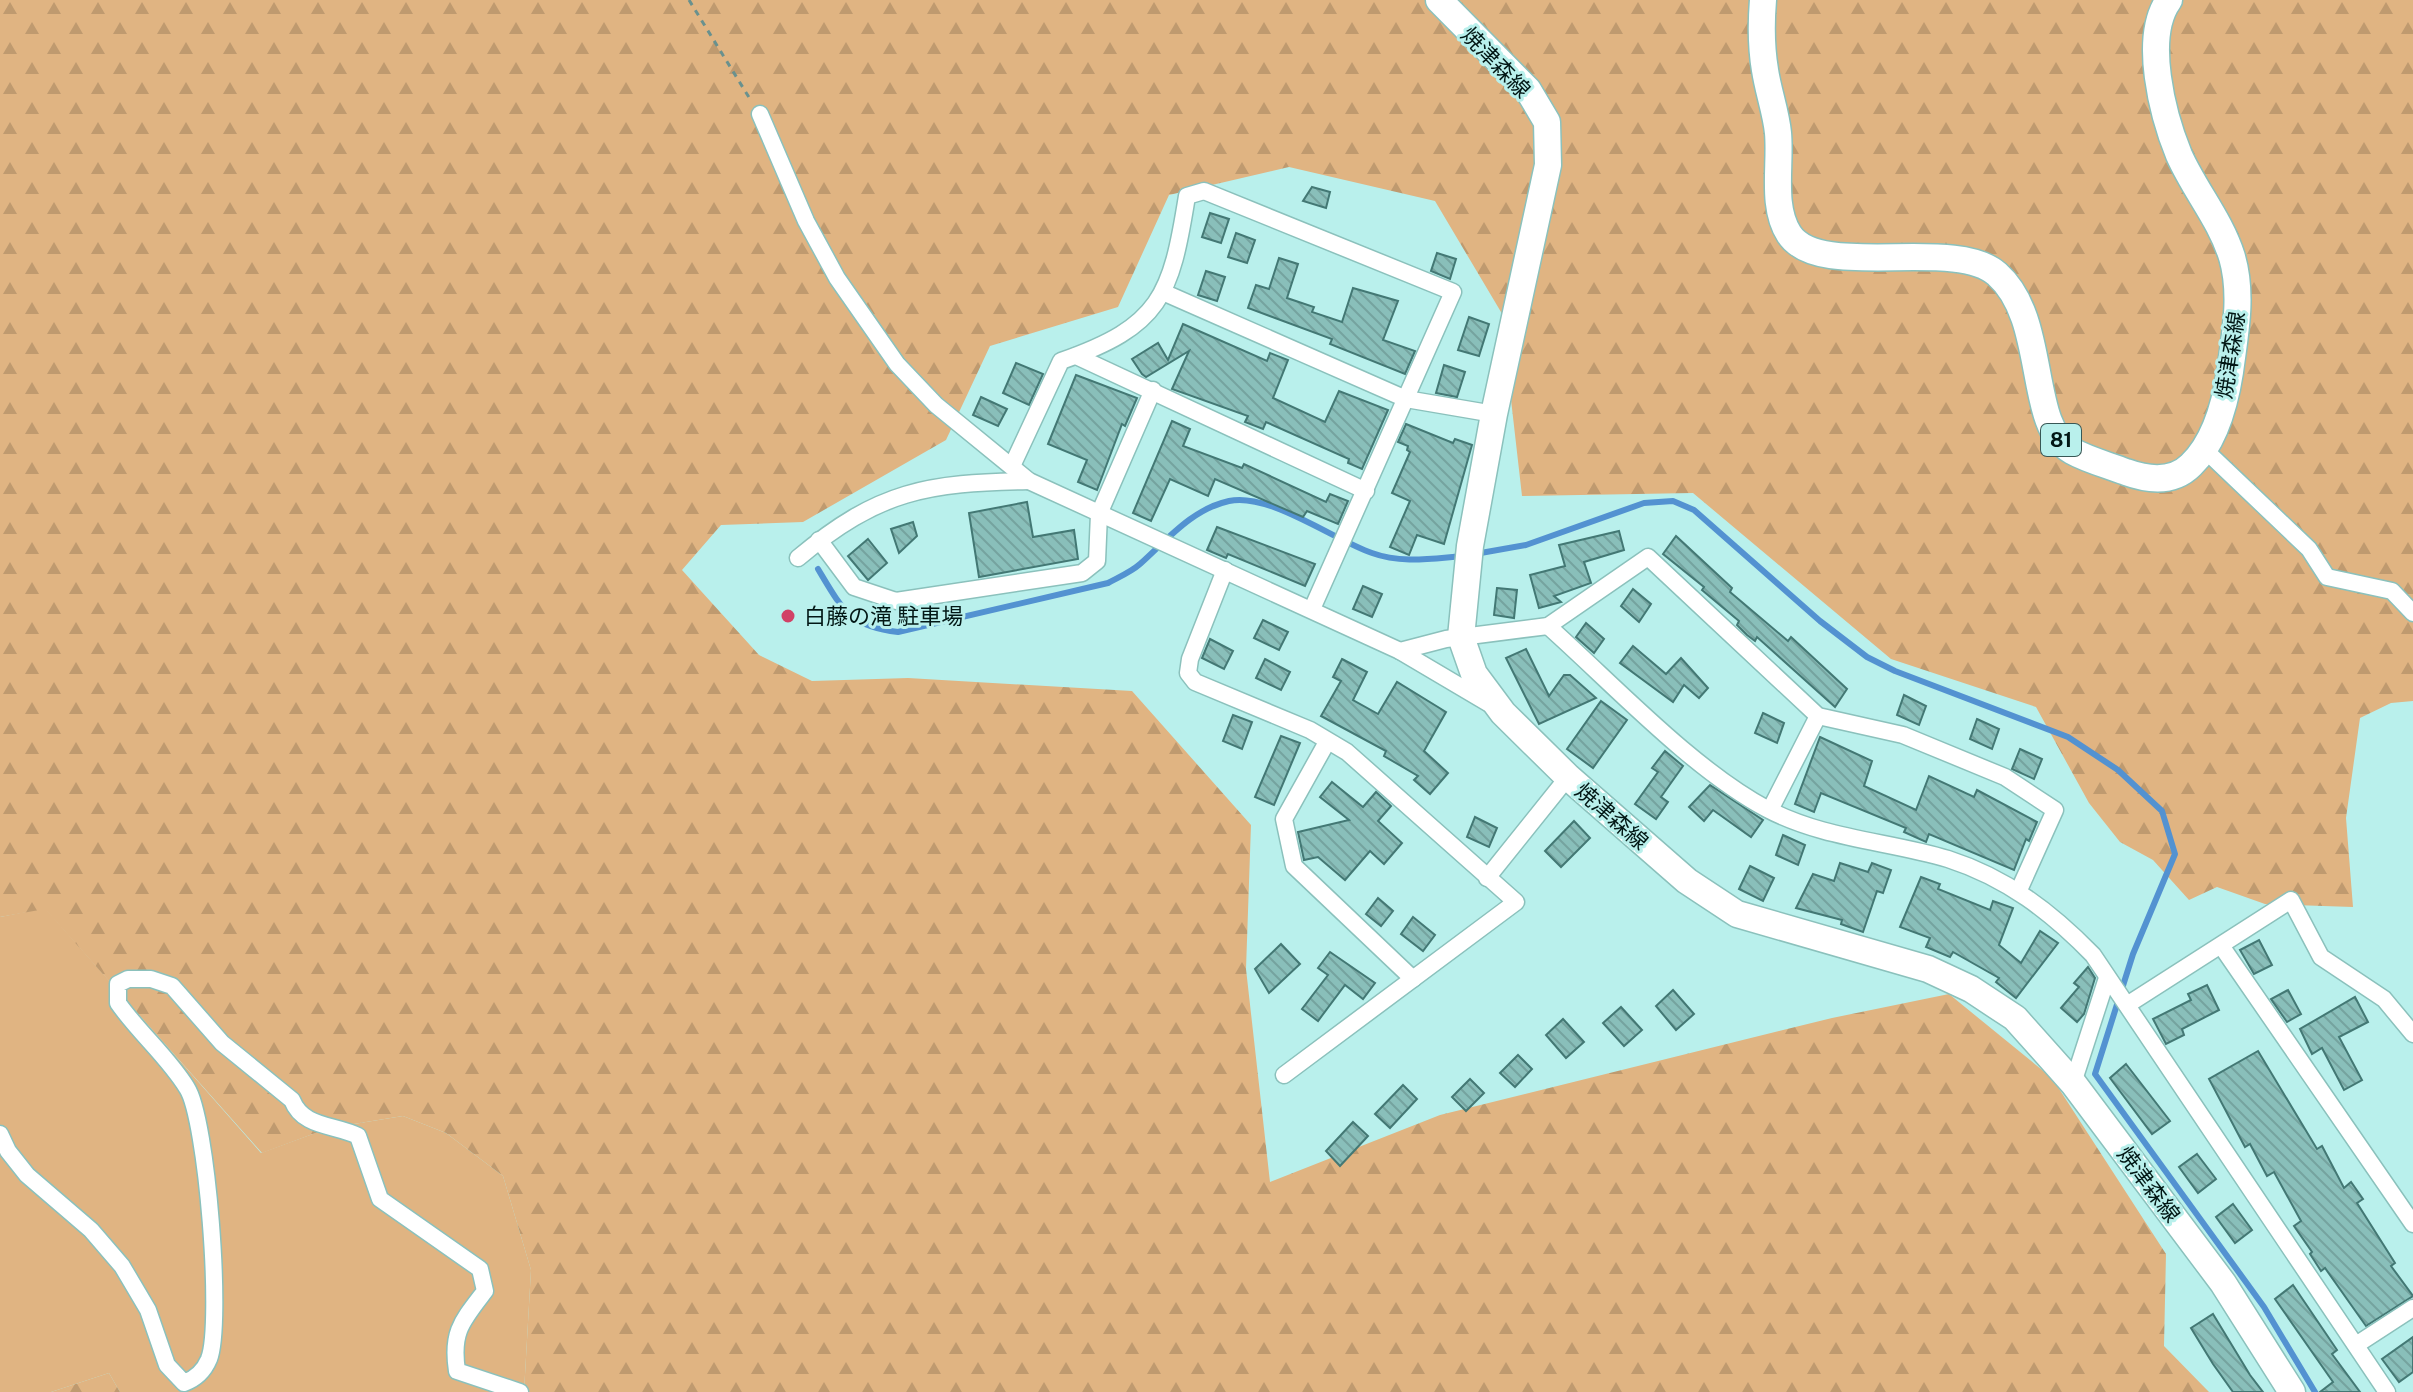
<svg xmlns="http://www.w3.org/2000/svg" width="2413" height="1392" font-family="'Public Sans','Noto Sans JP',sans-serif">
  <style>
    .green { fill: #e0b482 }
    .forest { fill: url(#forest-firs) }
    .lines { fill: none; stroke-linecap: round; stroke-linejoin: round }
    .stream { stroke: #5392d1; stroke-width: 6 }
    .building { fill: url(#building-back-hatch); stroke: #437874; stroke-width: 2 }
    .minor-casing { stroke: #8bc1bc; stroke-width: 19 }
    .primary-casing { stroke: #8bc1bc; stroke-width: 29 }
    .path { stroke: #69918e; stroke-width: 3; stroke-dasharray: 6 6; stroke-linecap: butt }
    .minor { stroke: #fff; stroke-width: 16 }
    .primary { stroke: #fff; stroke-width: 26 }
    .poi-dot { fill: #d14266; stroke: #b9f0ec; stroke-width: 3 }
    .labels { text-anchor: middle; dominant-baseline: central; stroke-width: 6; stroke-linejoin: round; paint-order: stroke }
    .shield { fill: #b9f0ec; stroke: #395856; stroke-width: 2 }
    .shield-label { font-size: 20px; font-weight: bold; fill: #021715 }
    .street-label { font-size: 22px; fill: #021715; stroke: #b9f0ec }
    .poi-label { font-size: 22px; fill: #021715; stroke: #b9f0ec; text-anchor: start }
  </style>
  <defs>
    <pattern id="forest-firs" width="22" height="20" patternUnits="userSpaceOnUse" patternTransform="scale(2)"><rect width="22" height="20" fill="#e0b482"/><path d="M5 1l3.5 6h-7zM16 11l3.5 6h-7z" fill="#bf9a6f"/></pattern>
    <pattern id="building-back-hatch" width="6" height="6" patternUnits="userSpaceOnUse" patternTransform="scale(2)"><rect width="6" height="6" fill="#89bfba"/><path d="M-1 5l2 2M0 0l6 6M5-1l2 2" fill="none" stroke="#75a39f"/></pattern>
  </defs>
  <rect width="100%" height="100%" fill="#b9f0ec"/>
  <!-- green -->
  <polygon class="green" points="45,908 261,1153 329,1128 403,1116 446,1133 503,1176 531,1270 524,1392 120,1392 109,1373 51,1392 0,1392 0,917"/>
  <!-- forest -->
  <g class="forest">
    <polygon points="0,0 2413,0 2413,701 2391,703 2360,718 2346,818 2353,907 2265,904 2217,887 2189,900 2153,860 2120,842 2089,803 2036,707 1891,659 1693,493 1522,496 1501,312 1435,201 1289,167 1169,195 1118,307 990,346 946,440 803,522 721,525 682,570 759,655 812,681 908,678 1132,691 1251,825 1246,969 1270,1182 1440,1115 1832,1018 1949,994 2052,1078 2166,1254 2164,1346 2209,1392 524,1392 531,1270 503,1176 446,1133 403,1116 329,1128 262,1153 45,909 0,917"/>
    <polygon points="109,1373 120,1392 51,1392"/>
  </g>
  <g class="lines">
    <!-- stream -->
    <g class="stream">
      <polyline points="1475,554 1526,545 1644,503 1673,501 1694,510 1820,621 1867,657 1895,671 2068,737 2118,770 2162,811 2175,854 2133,954 2095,1074 2264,1307 2315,1392"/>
      <path d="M818 569C842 609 850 627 898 632L1108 583C1119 577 1131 572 1140 564 1167 540 1192 509 1229 501 1269 492 1334 540 1372 553 1402 564 1434 558 1464 556"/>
    </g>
  </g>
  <!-- building -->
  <g class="building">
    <polygon points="1312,187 1330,192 1326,208 1303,201"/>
    <polygon points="1210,213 1229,219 1221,243 1202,237"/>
    <polygon points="1236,233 1255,240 1247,263 1228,257"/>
    <polygon points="1437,253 1456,259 1450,279 1431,271"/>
    <polygon points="1279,258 1298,264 1287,298 1314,307 1312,312 1342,322 1353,288 1398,301 1383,340 1415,351 1405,374 1330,344 1332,339 1248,308 1256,285 1269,289"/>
    <polygon points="1206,271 1225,277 1217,301 1198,295"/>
    <polygon points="1469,317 1489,324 1479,356 1458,350"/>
    <polygon points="1183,324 1267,361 1270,353 1288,360 1273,398 1325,422 1339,391 1388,410 1362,469 1348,463 1349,459 1266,422 1263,429 1245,422 1248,416 1172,389 1189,351 1146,377 1142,374 1132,359 1158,343 1168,360"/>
    <polygon points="1016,363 1043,374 1029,405 1003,393"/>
    <polygon points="1444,365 1465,372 1457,397 1436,393"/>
    <polygon points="1076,375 1137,398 1125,426 1122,424 1097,490 1078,482 1087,460 1048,444"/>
    <polygon points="981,397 1007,409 998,426 973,415"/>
    <polygon points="1172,421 1190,429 1183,446 1242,468 1244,464 1326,502 1330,494 1348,501 1338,524 1307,511 1303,517 1215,479 1208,496 1170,479 1151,521 1133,513"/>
    <polygon points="1406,424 1453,443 1455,439 1472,445 1444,544 1417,535 1409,555 1390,547 1410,501 1392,493 1410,452 1407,450 1408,446 1398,442"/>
    <polygon points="1027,502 1033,537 1074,530 1078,559 979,577 969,513"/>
    <polygon points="913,522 917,536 899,553 891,529"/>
    <polygon points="1217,527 1315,564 1305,586 1228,554 1226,558 1207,550"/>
    <polygon points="1619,531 1624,550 1584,562 1591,583 1554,596 1561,602 1539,608 1530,575 1565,566 1559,545"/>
    <polygon points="1676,536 1732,588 1730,592 1788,641 1791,637 1847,689 1835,707 1757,637 1755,641 1747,635 1737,625 1739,621 1702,590 1704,587 1663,554"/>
    <polygon points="868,539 887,563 868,580 848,556"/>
    <polygon points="1363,586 1382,594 1372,617 1353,609"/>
    <polygon points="1497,588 1517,590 1514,618 1494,615"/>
    <polygon points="1633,589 1651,604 1639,622 1621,606"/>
    <polygon points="1263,620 1288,632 1279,650 1254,638"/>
    <polygon points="1586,623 1604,639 1594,653 1576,637"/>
    <polygon points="1210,639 1233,651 1224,669 1202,658"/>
    <polygon points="1633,646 1666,674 1681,658 1708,688 1699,698 1684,685 1673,702 1620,663"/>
    <polygon points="1526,649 1549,696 1564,675 1570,675 1596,698 1539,724 1506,658"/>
    <polygon points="1265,659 1290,672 1281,690 1256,678"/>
    <polygon points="1342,659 1367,672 1353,700 1378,714 1397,682 1446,712 1424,751 1448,773 1430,794 1414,780 1418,776 1384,756 1386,751 1321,716 1341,681 1333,677"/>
    <polygon points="1904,695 1926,706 1919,725 1897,715"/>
    <polygon points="1601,701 1627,720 1593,768 1567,749"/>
    <polygon points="1763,713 1784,723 1777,743 1755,733"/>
    <polygon points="1233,715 1252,722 1242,749 1223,741"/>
    <polygon points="1977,719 1999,729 1992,749 1970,739"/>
    <polygon points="1281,736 1300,743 1274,805 1255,797"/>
    <polygon points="1820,737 1872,761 1864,786 1916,810 1929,776 1974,797 1977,790 2037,822 2029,841 2026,839 2014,870 1929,834 1926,842 1904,832 1906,828 1821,793 1814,812 1795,804"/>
    <polygon points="2020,749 2042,759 2034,779 2012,769"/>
    <polygon points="1665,751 1683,766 1661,797 1668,802 1656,819 1635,804 1658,772 1652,768"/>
    <polygon points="1332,782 1363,807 1376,792 1391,806 1378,821 1402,843 1384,864 1370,851 1345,880 1318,857 1304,860 1298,832 1349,820 1320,797"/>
    <polygon points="1710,785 1763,820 1751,837 1713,810 1704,821 1689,807"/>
    <polygon points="1475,817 1497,828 1489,847 1467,837"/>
    <polygon points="1574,821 1590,838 1561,867 1545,851"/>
    <polygon points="1783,835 1805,845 1798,865 1776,855"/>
    <polygon points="1840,863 1868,872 1872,863 1891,870 1883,893 1877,891 1863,932 1841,924 1842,920 1796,908 1813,874 1834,881"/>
    <polygon points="1750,866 1774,878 1763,901 1739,889"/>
    <polygon points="1921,877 1940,884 1938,889 1990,910 1993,901 2013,908 1999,945 2021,963 2040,931 2058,943 2016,998 1996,982 1999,978 1953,952 1950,957 1926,947 1930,938 1900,927"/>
    <polygon points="1378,898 1393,911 1381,926 1366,914"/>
    <polygon points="1413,917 1435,935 1423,951 1401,934"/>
    <polygon points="2259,940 2272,965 2254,974 2240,950"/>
    <polygon points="1281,944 1300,964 1269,993 1255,969"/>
    <polygon points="1330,952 1375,983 1363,999 1345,985 1318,1021 1302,1009 1328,975 1318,968"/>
    <polygon points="2088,967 2095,978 2084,1014 2077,1022 2061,1008 2079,987 2074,983"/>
    <polygon points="2207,985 2219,1010 2182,1029 2184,1035 2166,1044 2153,1019 2191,1000 2188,994"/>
    <polygon points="1673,990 1694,1014 1676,1030 1656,1006"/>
    <polygon points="2288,990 2301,1014 2287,1022 2271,999"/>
    <polygon points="2355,997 2368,1022 2339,1037 2362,1080 2344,1090 2322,1048 2312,1054 2300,1029"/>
    <polygon points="1621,1007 1642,1030 1624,1046 1603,1023"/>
    <polygon points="1563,1019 1584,1042 1566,1058 1546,1035"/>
    <polygon points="2258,1051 2317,1149 2322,1146 2344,1188 2351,1182 2363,1199 2357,1203 2395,1263 2391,1266 2413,1296 2366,1326 2325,1268 2321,1271 2310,1254 2312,1252 2294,1226 2301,1221 2274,1172 2267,1176 2250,1144 2245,1147 2209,1079"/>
    <polygon points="1518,1055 1532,1069 1515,1087 1500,1073"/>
    <polygon points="2126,1064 2170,1121 2152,1134 2110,1078"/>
    <polygon points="1470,1079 1484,1093 1466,1111 1452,1097"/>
    <polygon points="1403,1085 1417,1099 1390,1128 1375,1114"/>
    <polygon points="1353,1122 1368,1136 1340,1166 1326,1151"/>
    <polygon points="2197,1154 2216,1179 2198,1193 2179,1167"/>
    <polygon points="2233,1204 2252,1230 2235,1243 2216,1217"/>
    <polygon points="2293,1285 2337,1350 2332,1354 2360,1392 2320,1392 2333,1382 2275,1299"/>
    <polygon points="2213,1314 2250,1375 2263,1392 2233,1392 2213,1364 2191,1328"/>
    <polygon points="2413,1337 2413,1372 2399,1382 2382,1359"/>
  </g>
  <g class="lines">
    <defs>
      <g id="minor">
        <polyline points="760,114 806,221 837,278 897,364 936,405 1029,481 1400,651 1446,639 1548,626 1648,557 1818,716 1903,735 2005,777 2055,810 2019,890"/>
        <polyline points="1165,293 1406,399 1494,414"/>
        <polyline points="1076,356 1366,491"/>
        <polyline points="2204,449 2309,549 2327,577 2392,591 2413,613"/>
        <path d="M1012 466 1061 361C1161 326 1171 296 1187 196L1204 191 1453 292 1312 609"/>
        <polyline points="819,540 854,587 896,601 1082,573 1097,561 1099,514 1153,390"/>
        <path d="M798 558C879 490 927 483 1029 481"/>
        <polyline points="1225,570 1190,659 1188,673 1195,682 1310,730 1347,752 1516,902 1284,1075"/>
        <path d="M1548 626C1613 684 1692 769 1767 809 1824 839 1888 841 1948 859 2007 878 2051 912 2093 955L2387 1392"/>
        <polyline points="1400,651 1488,703"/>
        <polyline points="1327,742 1284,819 1294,866 1413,979"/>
        <polyline points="1770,810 1818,716"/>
        <polyline points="1487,878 1568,777"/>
        <polyline points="2222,947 2413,1224"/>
        <polyline points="2127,1005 2291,900 2321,957 2384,999 2413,1034"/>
        <polyline points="2073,1083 2107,978"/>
        <path d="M0 1134 8 1151 27 1175 91 1230 122 1266 148 1310 167 1365 184 1383C195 1379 204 1371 209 1359 223 1323 207 1119 187 1088 168 1057 139 1033 118 1003V984L128 979H151L172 986 222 1043 292 1100C303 1128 334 1124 358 1136L380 1199 480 1269 485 1291C462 1321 451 1332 457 1371L520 1392"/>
        <polyline points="2356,1345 2413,1308"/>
      </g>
      <g id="primary">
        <polyline points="1439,0 1528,90 1547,122 1548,165 1494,414 1470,546 1461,637 1474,674 1503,713 1568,777 1687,881 1737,914 1928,969 1971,989 2015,1018 2073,1083 2223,1283 2292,1392"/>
        <path d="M1763 0C1761 24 1761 46 1765 70 1768 91 1776 112 1778 133 1781 165 1771 206 1789 234 1819 281 1954 236 1997 274 2049 320 2026 426 2072 451 2088 460 2108 465 2126 472 2148 480 2173 483 2191 465 2215 442 2225 404 2230 372 2235 334 2243 295 2232 257 2220 219 2195 191 2179 155 2163 116 2142 37 2169 0"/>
      </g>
    </defs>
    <!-- minor casing -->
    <use href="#minor" class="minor-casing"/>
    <!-- primary casing -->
    <use href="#primary" class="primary-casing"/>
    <!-- path -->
    <polyline class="path" points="689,0 750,99"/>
    <!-- minor -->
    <use href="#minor" class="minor"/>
    <!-- primary -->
    <use href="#primary" class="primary"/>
  </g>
  <!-- markers -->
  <circle class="poi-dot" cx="788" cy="616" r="8"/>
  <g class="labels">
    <!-- shield labels -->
    <rect class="shield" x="2041" y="424" width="40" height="32" rx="6"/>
    <g class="shield-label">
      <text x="2061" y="440">81</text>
    </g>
    <!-- street labels -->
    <g class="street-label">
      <text transform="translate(1496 62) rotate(46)">焼津森線</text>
      <text transform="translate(2230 355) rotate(-81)">焼津森線</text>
      <text transform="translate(1612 816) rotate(41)">焼津森線</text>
      <text transform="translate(2149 1184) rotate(53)">焼津森線</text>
    </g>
    <!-- poi labels -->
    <g class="poi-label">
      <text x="804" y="616">白藤の滝 駐車場</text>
    </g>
  </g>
</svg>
